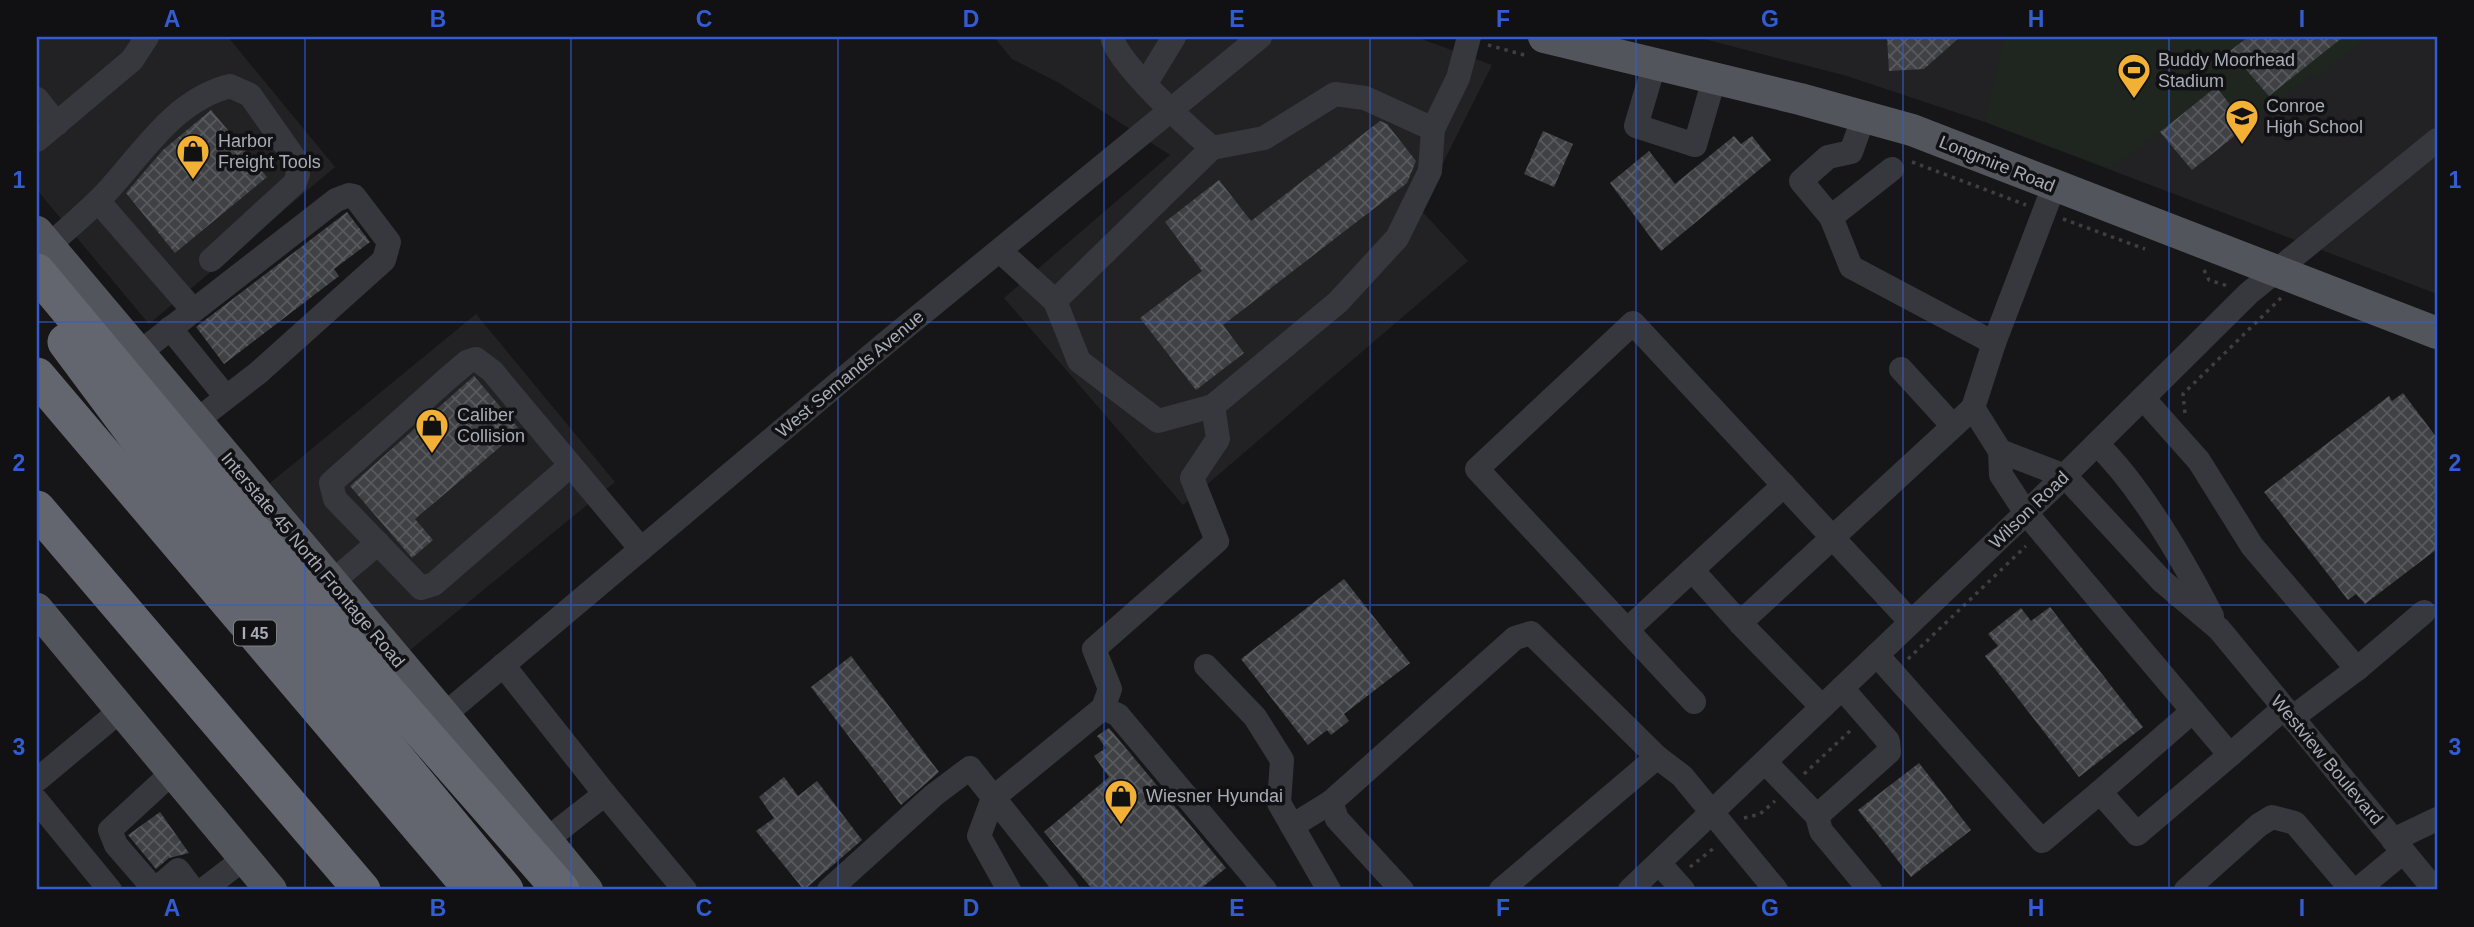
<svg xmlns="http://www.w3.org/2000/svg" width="2474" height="927" font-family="Helvetica,sans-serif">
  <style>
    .built { fill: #222225 }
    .pitch { fill: #1e261f }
    .building { fill: url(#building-cross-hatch) }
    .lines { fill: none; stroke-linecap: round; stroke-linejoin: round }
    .path { stroke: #3d3f44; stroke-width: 3.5; stroke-dasharray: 3.5 5; stroke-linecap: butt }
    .minor { stroke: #37383d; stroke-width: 24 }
    .major { stroke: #53555c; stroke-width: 32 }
    .highway { stroke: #63666e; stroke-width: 37 }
    .grid { fill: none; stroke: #325cd3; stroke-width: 2; stroke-opacity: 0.55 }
    .labels { text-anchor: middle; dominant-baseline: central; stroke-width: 7; stroke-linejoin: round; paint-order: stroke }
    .shield { fill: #111113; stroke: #7b7e86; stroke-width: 2 }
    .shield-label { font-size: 16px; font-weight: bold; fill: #a8adb8 }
    .poi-label { font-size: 18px; fill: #a8adb8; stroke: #111113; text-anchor: start }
    .street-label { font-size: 18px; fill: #a8adb8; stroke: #111113 }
    .neatline { fill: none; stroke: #325cd3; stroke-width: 2.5 }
    .grid-label { font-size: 23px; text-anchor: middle; font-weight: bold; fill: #325cd3 }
  </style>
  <defs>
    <pattern id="building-cross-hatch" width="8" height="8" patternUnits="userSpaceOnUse" patternTransform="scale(1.75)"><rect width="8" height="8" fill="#404145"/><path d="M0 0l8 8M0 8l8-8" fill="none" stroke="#595a5e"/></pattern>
  </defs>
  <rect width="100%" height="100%" fill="#161618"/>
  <!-- built -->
  <g class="built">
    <polygon points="37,37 228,37 335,167 149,324 37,190"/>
    <polygon points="994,37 1416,37 1492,65 1420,209 1468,261 1183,505 1004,298 1170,155 1059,83 1012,59"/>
    <polygon points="1696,37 2437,37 2437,294 1985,122 1847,76"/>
    <polygon points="476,314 615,482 409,651 270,483"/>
  </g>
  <!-- pitch -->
  <polygon class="pitch" points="2004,37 2367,37 2318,78 2313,73 2192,170 2160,132 2111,169 1985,122"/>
  <!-- building -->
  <g class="building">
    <polygon points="1887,37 1960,37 1924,69 1889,71"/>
    <polygon points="2248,37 2343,37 2269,96 2230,51"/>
    <polygon points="2216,87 2247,126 2192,170 2160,132"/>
    <polygon points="211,110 267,177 175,253 126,193 163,150"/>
    <polygon points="1380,121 1387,124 1416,161 1407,183 1223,325 1244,353 1196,390 1140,318 1202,271 1165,222 1219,180 1251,221"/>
    <polygon points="1543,131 1573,144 1554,187 1524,174"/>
    <polygon points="1734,136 1741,144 1752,136 1771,160 1661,251 1610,183 1649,151 1675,184"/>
    <polygon points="347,212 370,242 334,269 339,276 224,364 196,327"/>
    <polygon points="474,376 520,430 415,519 433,540 412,558 350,486"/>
    <polygon points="2403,393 2437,438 2437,549 2365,604 2356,594 2348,600 2264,492 2389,396 2392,401"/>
    <polygon points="1344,579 1410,663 1344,714 1349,721 1331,735 1327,730 1308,745 1241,659"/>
    <polygon points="2050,607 2143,727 2079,777 1985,656 1998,646 1988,634 2021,608 2031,621"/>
    <polygon points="851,656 939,772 901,805 811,687"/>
    <polygon points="1109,728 1226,868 1199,890 1093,890 1044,832 1109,777 1094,756 1106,748 1097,736"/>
    <polygon points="1919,763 1971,830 1911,877 1858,810"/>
    <polygon points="784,777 798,796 817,781 862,840 804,890 756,831 774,818 759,797"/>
    <polygon points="160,812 189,853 169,858 156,869 128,835"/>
  </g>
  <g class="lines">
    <!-- path -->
    <g class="path">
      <polyline points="1488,45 1528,56"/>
      <polyline points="1912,162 2026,205"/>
      <polyline points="2063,219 2145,249"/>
      <polyline points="2204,270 2209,280 2228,286"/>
      <polyline points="2185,413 2183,394 2281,298"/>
      <polyline points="1908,659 2026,546"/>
      <polyline points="1804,774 1852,729"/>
      <polyline points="1744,818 1760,814 1775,801"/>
      <polyline points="1690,867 1714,848"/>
    </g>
    <!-- minor -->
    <g class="minor">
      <path d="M1112 37C1117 63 1190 129 1212 148"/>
      <polyline points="1654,65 1636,126 1695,145 1714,79"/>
      <polyline points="1146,83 1174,37"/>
      <polyline points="37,99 57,124"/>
      <polyline points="1864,116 1851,152 1828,157 1801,181 1831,217 1892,169"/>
      <polyline points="37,140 132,60 147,37"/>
      <polyline points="98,201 193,310"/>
      <polyline points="1831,217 1851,267 1994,343"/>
      <path d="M48 246C66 230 84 215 101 198 140 158 171 101 230 86L250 95 295 159 298 174 295 183 211 260"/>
      <polyline points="1000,251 1055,301"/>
      <polyline points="170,328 226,397"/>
      <polyline points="139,353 336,200 349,195 354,196 389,242 384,260 258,373 196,421"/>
      <polyline points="1901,369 1953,426"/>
      <polyline points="2143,398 2199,461 2252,546 2357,669"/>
      <polyline points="1213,406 1158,421 1079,361 1055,301 1212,148 1264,138 1335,94 1365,98 1433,129"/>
      <path d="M2097 444C2142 488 2183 560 2212 616"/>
      <polyline points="2000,451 2065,476 2162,581 2219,629 2435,890"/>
      <polyline points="571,465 434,584 421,588 335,499 331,483 447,379 467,362 476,359 492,371 641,549"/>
      <polyline points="1692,570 1740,623 1973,408"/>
      <polyline points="332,582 378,543"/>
      <polyline points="1740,623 1822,707"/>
      <polyline points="1627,630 1784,485"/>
      <polyline points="1877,655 2042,841 2100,792 2137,834 2230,755 2026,513 2001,475 2000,451 1973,408 1994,343 2054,186"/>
      <polyline points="503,665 605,794"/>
      <polyline points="1206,666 1255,717 1282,760 1279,803 1329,890"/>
      <polyline points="1694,702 1477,469 1633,323 1911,622"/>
      <polyline points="1103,708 1110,689 1094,649 1217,541 1192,478 1218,439 1213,406 1338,302 1397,238 1430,171 1433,129 1458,78 1469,37"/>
      <polyline points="444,715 886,343 1260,37"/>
      <polyline points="2292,718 2357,669 2424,612"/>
      <polyline points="2230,755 2284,708"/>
      <polyline points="1765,762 1817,816 1889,752 1888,741 1842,688"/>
      <polyline points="173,772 110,830 116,845 155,890 178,870 193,890"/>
      <polyline points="37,780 121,710"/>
      <polyline points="2100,792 2193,711"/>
      <polyline points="37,801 110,890"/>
      <polyline points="1331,802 1337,819 1402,890"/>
      <polyline points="1817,816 1821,831 1870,890"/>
      <polyline points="1292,826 1331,802 1515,638 1531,633 1657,757 1682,776 1776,890"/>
      <polyline points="546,840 605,794 685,890"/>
      <polyline points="2393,840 2437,819"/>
      <polyline points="1659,863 1683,890"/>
      <polyline points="203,890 245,858"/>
      <polyline points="829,890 934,795 970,768 1067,890"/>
      <polyline points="1009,890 979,836 993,798 1103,708 1118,715 1265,890"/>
      <polyline points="1501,890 1657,757"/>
      <polyline points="1630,890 2049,491 2249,293 2437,140"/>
      <polyline points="2186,890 2259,825 2272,817 2295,823 2352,890"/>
      <polyline points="2357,890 2403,852"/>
    </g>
    <!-- major -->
    <g class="major">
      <polyline points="1544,37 1800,99 1912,130 2437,333"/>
      <polyline points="37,232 444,715 587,890"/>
      <polyline points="37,609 271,890"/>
    </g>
    <!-- highway -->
    <g class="highway">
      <polyline points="37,272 390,695 561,890"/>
      <polyline points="66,342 192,511 505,890"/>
      <polyline points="37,376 473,890"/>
      <polyline points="37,509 362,890"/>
    </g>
  </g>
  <!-- grid -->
  <path class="grid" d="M305 37V890M571 37V890M838 37V890M1104 37V890M1370 37V890M1636 37V890M1903 37V890M2169 37V890M37 322H2437M37 605H2437"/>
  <!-- icons -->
  <defs>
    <symbol id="stadium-pin" viewBox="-11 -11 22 30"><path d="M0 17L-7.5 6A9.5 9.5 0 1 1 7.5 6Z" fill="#f2b134" stroke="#111113"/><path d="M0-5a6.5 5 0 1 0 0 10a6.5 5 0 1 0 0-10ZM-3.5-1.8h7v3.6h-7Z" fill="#111"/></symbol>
    <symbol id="school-pin" viewBox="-11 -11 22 30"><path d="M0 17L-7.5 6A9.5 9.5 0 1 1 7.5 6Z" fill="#f2b134" stroke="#111113"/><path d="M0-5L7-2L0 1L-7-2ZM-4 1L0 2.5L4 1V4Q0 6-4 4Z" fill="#111"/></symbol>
    <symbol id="shop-pin" viewBox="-11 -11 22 30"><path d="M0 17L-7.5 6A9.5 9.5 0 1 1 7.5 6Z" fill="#f2b134" stroke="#111113"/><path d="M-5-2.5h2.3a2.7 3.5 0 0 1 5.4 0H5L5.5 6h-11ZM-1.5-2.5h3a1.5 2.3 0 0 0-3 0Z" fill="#111"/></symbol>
  </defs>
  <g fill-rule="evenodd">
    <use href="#stadium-pin" x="2115" y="51" width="38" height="52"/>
    <use href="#school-pin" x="2223" y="97" width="38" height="52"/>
    <use href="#shop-pin" x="174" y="132" width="38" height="52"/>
    <use href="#shop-pin" x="413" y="406" width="38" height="52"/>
    <use href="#shop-pin" x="1102" y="777" width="38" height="52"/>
  </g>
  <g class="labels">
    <!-- shield labels -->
    <rect class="shield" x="234" y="620.5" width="42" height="25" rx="5"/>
    <g class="shield-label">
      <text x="255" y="633">I 45</text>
    </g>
    <!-- poi labels -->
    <g class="poi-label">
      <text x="2158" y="60">Buddy Moorhead<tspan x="2158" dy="21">Stadium</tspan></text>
      <text x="2266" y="106">Conroe<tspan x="2266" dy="21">High School</tspan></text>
      <text x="218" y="141">Harbor<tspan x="218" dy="21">Freight Tools</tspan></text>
      <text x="457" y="415">Caliber<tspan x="457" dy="21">Collision</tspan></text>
      <text x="1146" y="796">Wiesner Hyundai</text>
    </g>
    <!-- street labels -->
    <g class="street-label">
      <text transform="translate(1997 164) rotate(22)">Longmire Road</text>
      <text transform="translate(850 374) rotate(-40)">West Semands Avenue</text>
      <text transform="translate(2029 510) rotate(-44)">Wilson Road</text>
      <text transform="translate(313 560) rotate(50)">Interstate 45 North Frontage Road</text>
      <text transform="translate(2327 760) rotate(50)">Westview Boulevard</text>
    </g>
  </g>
  <!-- border -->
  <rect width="2474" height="927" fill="none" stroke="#111113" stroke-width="77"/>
  <rect x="38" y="38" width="2398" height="850" class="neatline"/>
  <g class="grid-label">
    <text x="172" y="27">A</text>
    <text x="438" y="27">B</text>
    <text x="704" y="27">C</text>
    <text x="971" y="27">D</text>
    <text x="1237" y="27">E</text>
    <text x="1503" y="27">F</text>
    <text x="1770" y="27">G</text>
    <text x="2036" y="27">H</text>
    <text x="2302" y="27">I</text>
    <text x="19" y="188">1</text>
    <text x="2455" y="188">1</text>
    <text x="19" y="471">2</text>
    <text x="2455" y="471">2</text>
    <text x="19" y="755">3</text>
    <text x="2455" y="755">3</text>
    <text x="172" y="916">A</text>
    <text x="438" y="916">B</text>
    <text x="704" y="916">C</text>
    <text x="971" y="916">D</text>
    <text x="1237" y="916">E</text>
    <text x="1503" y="916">F</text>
    <text x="1770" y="916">G</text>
    <text x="2036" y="916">H</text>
    <text x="2302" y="916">I</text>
  </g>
</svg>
